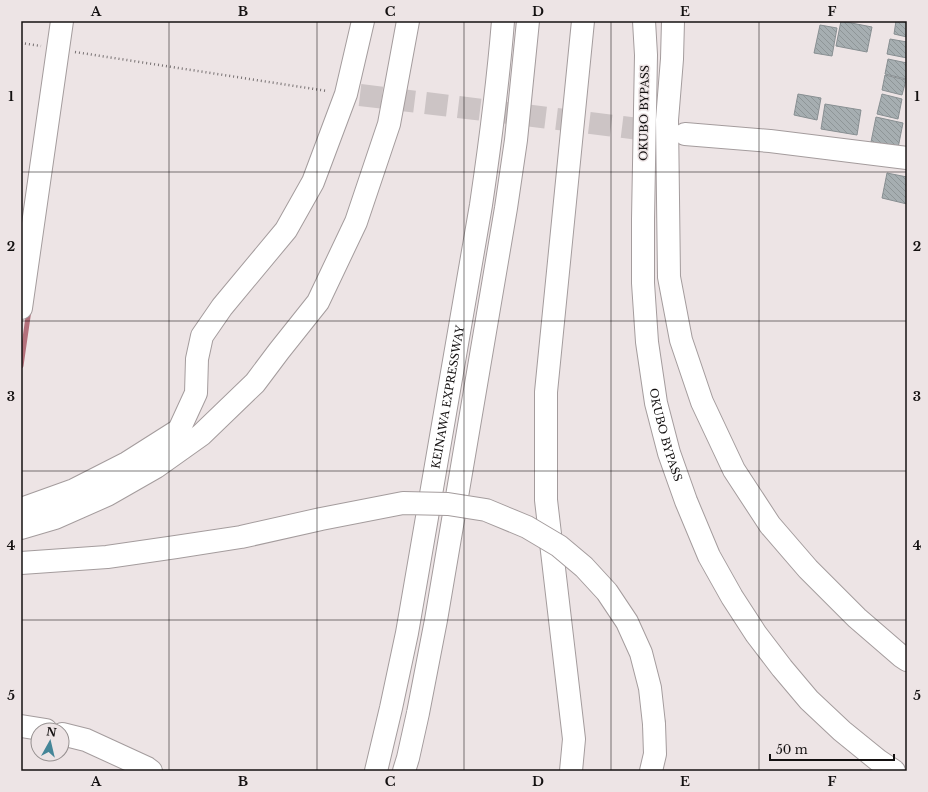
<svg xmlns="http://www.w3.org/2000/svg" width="928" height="792" font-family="'Libre Baskerville',serif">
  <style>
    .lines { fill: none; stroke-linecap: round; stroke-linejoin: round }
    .stream { stroke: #b4717c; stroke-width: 5 }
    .building { fill: url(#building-back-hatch); stroke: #888f92 }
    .minor-tunnel { stroke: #ccc4c5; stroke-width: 22; stroke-dasharray: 22 11; stroke-linecap: butt }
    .minor-casing { stroke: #a49c9d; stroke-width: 24 }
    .highway-casing { stroke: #a49c9d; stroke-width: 24 }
    .path { stroke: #767071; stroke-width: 2.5; stroke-dasharray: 1 3; stroke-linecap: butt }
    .minor { stroke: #fff; stroke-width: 22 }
    .highway { stroke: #fff; stroke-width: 22 }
    .highway-bridge-casing { stroke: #a49c9d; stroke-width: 24; stroke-linecap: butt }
    .highway-bridge { stroke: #fff; stroke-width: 22 }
    .grid { fill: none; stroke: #141111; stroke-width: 1; stroke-opacity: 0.55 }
    .labels { text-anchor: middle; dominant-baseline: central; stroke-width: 3; stroke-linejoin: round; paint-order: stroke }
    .street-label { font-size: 11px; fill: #141111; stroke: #ede4e5 }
    .neatline { fill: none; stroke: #141111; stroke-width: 1.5 }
    .grid-label { font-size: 13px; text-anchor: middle; font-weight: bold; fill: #141111 }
  </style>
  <defs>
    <pattern id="building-back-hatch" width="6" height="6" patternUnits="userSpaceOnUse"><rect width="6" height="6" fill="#a6aeb1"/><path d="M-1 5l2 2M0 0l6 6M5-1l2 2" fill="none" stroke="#8e9597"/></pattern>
  </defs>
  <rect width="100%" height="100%" fill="#ede4e5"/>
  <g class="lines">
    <!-- stream -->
    <polyline class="stream" points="21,366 29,310"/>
  </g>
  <!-- building -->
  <g class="building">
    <polygon points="841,21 872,27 867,52 836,46"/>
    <polygon points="896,21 907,21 907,37 894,34"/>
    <polygon points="820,25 837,28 832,56 814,53"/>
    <polygon points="890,39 907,42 907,58 887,54"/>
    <polygon points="888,59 907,63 907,73 906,79 885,74"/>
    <polygon points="885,75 906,80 902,95 882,90"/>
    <polygon points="798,94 821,98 817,120 794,115"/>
    <polygon points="882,94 902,99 898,119 877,114"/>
    <polygon points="825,104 861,110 857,135 821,129"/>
    <polygon points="876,117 903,123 898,148 871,142"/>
    <polygon points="887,173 907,177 907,204 882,198"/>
  </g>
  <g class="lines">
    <!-- minor-tunnel -->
    <polyline class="minor-tunnel" points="360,95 664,132"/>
    <defs>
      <g id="minor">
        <polyline points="685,134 770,141 907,158"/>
        <polyline points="21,308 62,21"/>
        <polyline points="21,509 74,490 127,463 179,430 196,393 197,359 202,336 222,307 286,230 313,182 346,94 363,21"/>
      </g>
      <g id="highway">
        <path id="s1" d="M644 21 646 55 643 219V283L647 342 656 403 669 453 686 501 709 556 732 597 756 634 782 668 809 700 842 731 879 761 894 771"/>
        <polyline points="673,21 672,59 667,120 669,277 681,340 702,402 734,470 770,525 808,569 857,618 901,656 907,660"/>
        <polyline points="21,528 55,518 107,495 156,467 201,435 255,383 279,351 318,302 356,222 389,124 408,21"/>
        <polyline points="21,726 46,730"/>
        <polyline points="62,734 86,740 147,768 151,771"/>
        <path id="s2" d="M376 771 391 708 407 633 481 205C490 144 498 83 503 21"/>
        <polyline points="404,771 408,758 418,713 436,620 506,208 516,140 528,21"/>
        <polyline points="571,771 574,739 546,500 546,392 583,21"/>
        <polyline points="651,771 655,754 654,724"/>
      </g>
    </defs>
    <!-- minor casing -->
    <use href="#minor" class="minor-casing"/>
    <!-- highway casing -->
    <use href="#highway" class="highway-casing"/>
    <!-- path -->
    <g class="path">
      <polyline points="21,43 41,46"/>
      <polyline points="75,52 327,91"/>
    </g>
    <!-- minor -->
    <use href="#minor" class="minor"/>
    <!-- highway -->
    <use href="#highway" class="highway"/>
    <defs>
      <polyline id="highway-bridge" points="21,563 107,557 176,547 241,537 321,519 403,503 448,504 486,510 527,527 559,546 584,567 607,592 627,622 641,653 650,688 654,724"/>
    </defs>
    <!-- highway-bridge casing -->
    <use href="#highway-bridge" class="highway-bridge-casing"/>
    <!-- highway-bridge -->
    <use href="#highway-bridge" class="highway-bridge"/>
  </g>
  <!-- grid -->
  <path class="grid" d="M169 21V771M317 21V771M464 21V771M611 21V771M759 21V771M21 172H907M21 321H907M21 471H907M21 620H907"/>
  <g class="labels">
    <!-- street labels -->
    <g class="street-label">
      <text transform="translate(644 113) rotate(-89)">OKUBO BYPASS</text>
      <text stroke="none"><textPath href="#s2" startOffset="381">KEINAWA EXPRESSWAY</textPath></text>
      <text stroke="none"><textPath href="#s1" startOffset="416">OKUBO BYPASS</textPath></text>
    </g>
  </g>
  <!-- border -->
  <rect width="928" height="792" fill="none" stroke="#ede4e5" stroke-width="44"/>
  <!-- north arrow -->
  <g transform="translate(50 742) rotate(8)"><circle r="19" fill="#ede4e5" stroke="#969090"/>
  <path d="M0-3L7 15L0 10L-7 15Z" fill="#458698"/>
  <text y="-6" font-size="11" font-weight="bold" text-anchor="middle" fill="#141111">N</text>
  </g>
  <!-- scale -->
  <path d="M770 754v6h124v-6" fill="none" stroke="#141111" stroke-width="2"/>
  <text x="776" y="754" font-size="12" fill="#141111" stroke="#ede4e5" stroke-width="3" paint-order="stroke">50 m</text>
  <rect x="22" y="22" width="884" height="748" class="neatline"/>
  <g class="grid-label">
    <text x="96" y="16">A</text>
    <text x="243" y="16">B</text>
    <text x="390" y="16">C</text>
    <text x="538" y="16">D</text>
    <text x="685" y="16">E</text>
    <text x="832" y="16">F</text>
    <text x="11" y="101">1</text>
    <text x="917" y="101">1</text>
    <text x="11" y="251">2</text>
    <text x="917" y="251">2</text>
    <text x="11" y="401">3</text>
    <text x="917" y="401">3</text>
    <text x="11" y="550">4</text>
    <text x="917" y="550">4</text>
    <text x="11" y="700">5</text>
    <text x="917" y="700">5</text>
    <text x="96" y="786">A</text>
    <text x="243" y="786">B</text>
    <text x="390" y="786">C</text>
    <text x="538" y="786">D</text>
    <text x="685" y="786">E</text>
    <text x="832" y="786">F</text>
  </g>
</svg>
